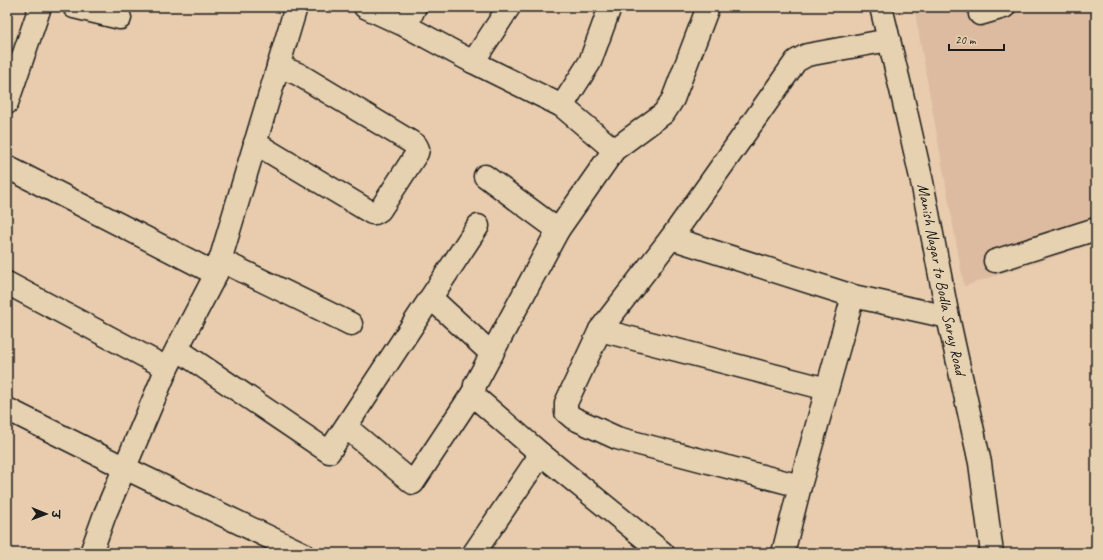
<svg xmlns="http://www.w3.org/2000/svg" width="1103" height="560" font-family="Caveat,'Playpen Sans Deva',sans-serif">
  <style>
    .built { fill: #ddbba0 }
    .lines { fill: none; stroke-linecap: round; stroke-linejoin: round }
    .minor-casing { stroke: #1c1c1c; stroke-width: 25 }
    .minor { stroke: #e6d1b0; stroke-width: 22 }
    .labels { text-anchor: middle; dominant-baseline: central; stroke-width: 3; stroke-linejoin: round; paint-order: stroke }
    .street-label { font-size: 16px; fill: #1c1c1c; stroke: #e6d1b0 }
  </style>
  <rect width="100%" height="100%" fill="#e8ccad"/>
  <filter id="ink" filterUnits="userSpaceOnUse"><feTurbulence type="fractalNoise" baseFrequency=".025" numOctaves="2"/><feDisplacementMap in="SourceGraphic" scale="8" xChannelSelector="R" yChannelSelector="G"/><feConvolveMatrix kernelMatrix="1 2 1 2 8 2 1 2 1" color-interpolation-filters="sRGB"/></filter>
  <g filter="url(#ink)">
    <!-- built -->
    <polygon class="built" points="914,7 1096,7 1096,243 964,286"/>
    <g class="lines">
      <defs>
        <g id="minor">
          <polyline points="74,7 120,18"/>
          <polyline points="365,7 406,26 473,62 562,106 590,62 610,7"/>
          <path id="s1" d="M881 7 902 94 922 182 948 317 980 463 992 553"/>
          <polyline points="980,14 1004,7"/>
          <polyline points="406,26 415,7"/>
          <polyline points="473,62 509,7"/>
          <polyline points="7,103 40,7"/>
          <polyline points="562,106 614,150"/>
          <polyline points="255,143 372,213 375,213 380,210 417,153 418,149 416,145 298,74 278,66"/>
          <polyline points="7,167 216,274 296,7"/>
          <polyline points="485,176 558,230"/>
          <polyline points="671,238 853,296 948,317"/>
          <polyline points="220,260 351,324"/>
          <polyline points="995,261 1096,229"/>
          <polyline points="7,283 167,368"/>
          <polyline points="431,298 492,354"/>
          <polyline points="600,330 827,389"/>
          <polyline points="177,349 329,452 478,226"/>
          <polyline points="7,409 125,468 302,553"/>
          <polyline points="346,427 413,483 474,391"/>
          <polyline points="800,486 617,438 573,418 566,412 566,403 600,330 671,238 796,61 807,55 889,40"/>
          <polyline points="91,553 105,514 167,368 216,274"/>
          <polyline points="474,553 541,454"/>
          <polyline points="663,553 541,454 482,403 474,396 475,385 558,230 614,150 664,113 673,99 708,7"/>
          <polyline points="783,553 800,486 853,296"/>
        </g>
      </defs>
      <!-- minor casing -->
      <use href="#minor" class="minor-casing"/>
      <!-- minor -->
      <use href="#minor" class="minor"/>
    </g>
  </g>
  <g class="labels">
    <!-- street labels -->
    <g class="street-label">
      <text stroke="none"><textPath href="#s1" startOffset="279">Manish Nagar to Bodla Saray Road</textPath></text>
    </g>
  </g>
  <!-- margin -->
  <rect width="1103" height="560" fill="none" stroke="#e6d1b0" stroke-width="24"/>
  <rect x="12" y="12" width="1079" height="536" fill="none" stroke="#1c1c1c" stroke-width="1.5" filter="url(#ink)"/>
  <!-- north arrow -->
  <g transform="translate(46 514) rotate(91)" stroke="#e6d1b0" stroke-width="3" paint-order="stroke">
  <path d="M0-3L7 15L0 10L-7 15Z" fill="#1c1c1c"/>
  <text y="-6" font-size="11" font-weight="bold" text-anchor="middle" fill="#1c1c1c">उ</text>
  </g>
  <!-- scale -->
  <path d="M949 44v6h55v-6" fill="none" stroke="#1c1c1c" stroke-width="2"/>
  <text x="955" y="44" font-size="12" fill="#1c1c1c" stroke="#e6d1b0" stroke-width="3" paint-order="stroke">20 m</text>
</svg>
